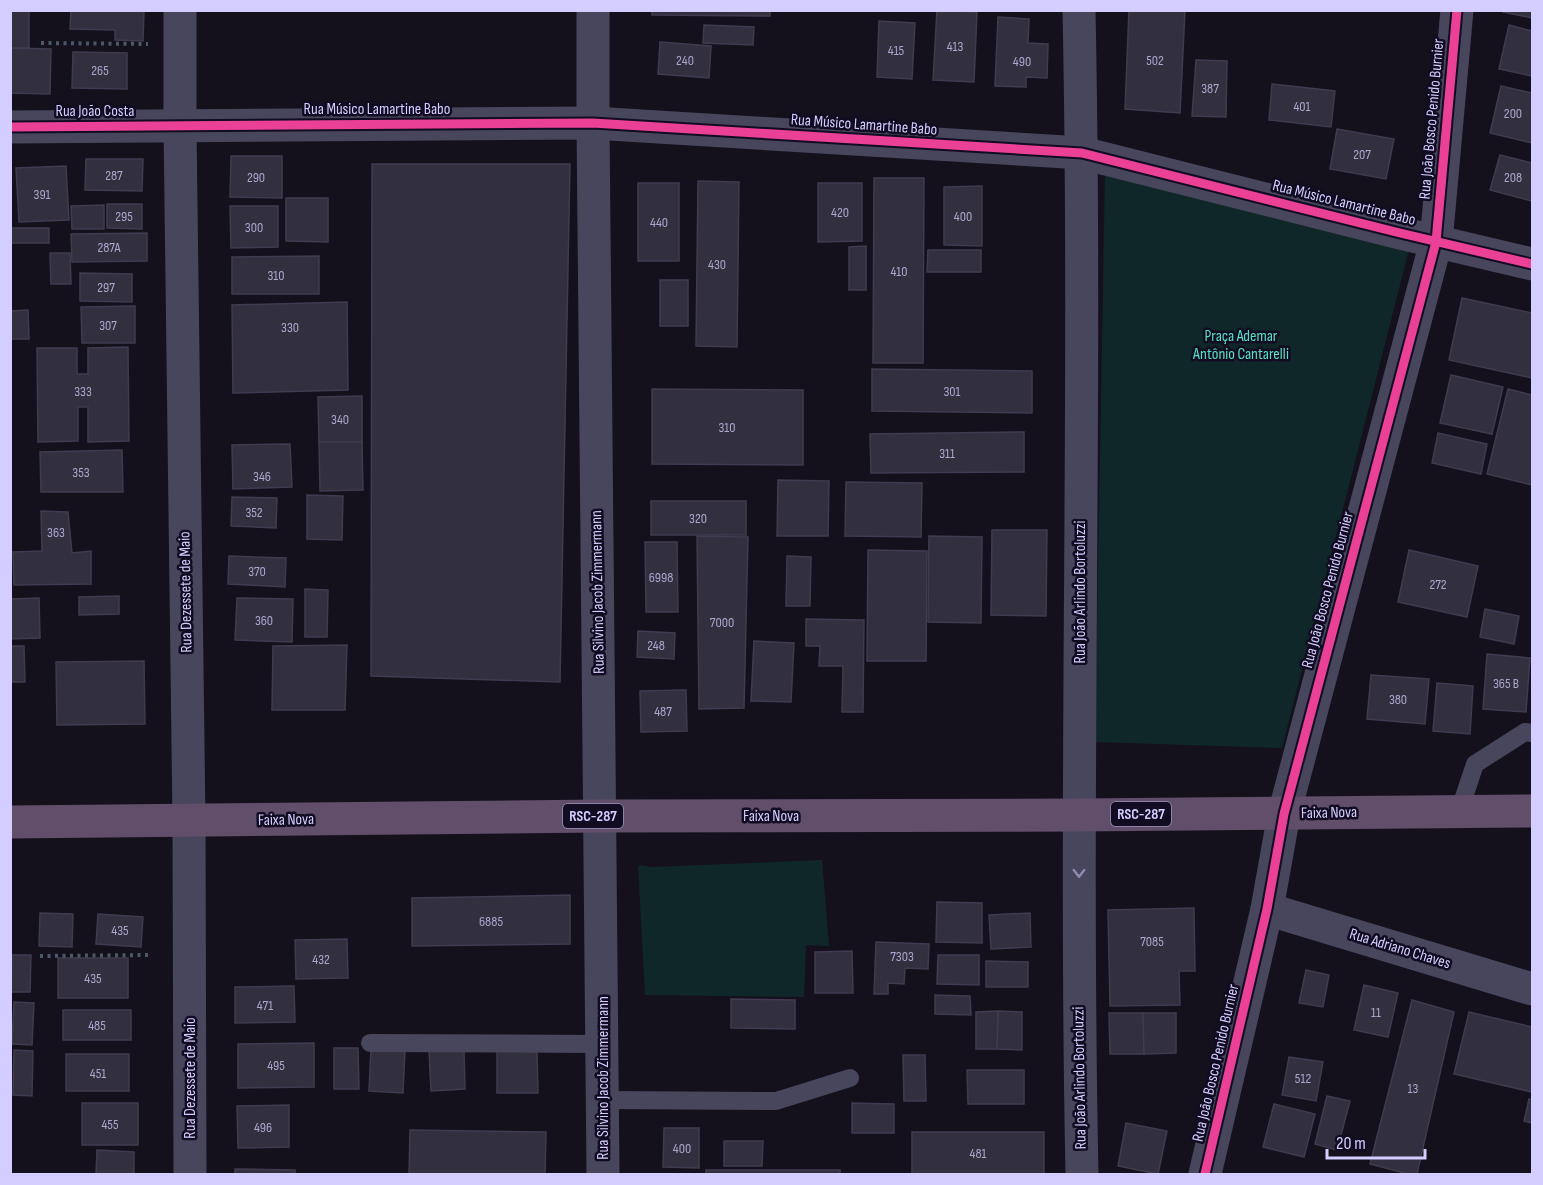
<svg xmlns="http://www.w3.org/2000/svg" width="1543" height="1185" font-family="'Sofia Sans Condensed',sans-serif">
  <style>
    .green { fill: #102729 }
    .building { fill: #322f3f; stroke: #403b50; stroke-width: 1.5 }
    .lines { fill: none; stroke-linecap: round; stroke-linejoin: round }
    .path { stroke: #4a5968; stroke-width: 4; stroke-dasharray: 3 4.5; stroke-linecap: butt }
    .service { stroke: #47465d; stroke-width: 18 }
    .minor { stroke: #47465d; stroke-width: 33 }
    .trunk { stroke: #604e6a; stroke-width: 33 }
    .cycleway-casing { stroke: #110c21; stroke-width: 13 }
    .cycleway { stroke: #ea4096; stroke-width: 9 }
    .oneway { stroke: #8e8aae }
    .labels { text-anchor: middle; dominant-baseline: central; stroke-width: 5; stroke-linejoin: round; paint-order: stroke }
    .number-label { font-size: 14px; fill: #aca6cf }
    .shield { fill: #110c21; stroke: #9a93bc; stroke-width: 1.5 }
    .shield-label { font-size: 15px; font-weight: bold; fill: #d4cdff }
    .street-label { font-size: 16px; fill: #d4cdff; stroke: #110c21 }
    .park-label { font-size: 16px; fill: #55e2c4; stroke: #110c21 }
  </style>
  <rect width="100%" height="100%" fill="#14111c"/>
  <!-- green -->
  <g class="green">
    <polygon points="1105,171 1411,242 1282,748 1095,742"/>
    <polygon points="822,860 829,946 806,945 804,997 645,995 638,865 652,867"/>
  </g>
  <!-- building -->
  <g class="building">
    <rect x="10" y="10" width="19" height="38"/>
    <polygon points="71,10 144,10 143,41 115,40 115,30 70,29"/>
    <polygon points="652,10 770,10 770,16 652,15"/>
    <polygon points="937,10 977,12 974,82 933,80"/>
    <polygon points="1129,10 1185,10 1180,113 1125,109"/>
    <polygon points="1504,10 1532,10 1532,18 1503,12"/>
    <polygon points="998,17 1029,19 1028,43 1048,44 1047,78 1026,77 1026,87 995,86"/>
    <polygon points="879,21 915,23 912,79 877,77"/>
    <polygon points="704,25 754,27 753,45 703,43"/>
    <polygon points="1509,25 1532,31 1532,76 1499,69"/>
    <polygon points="660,42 711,46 709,78 658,74"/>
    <polygon points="10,48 51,49 50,94 10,93"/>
    <polygon points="73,52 127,53 127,89 72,88"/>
    <polygon points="1196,60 1227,61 1226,117 1192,116"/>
    <polygon points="1272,84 1335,91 1331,127 1269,120"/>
    <polygon points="1501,86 1532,93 1532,143 1490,133"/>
    <polygon points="1337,129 1394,139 1386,179 1330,169"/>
    <polygon points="1500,155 1532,163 1532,201 1490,190"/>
    <polygon points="231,156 282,156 282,198 230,197"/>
    <polygon points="86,159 143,159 142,191 85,190"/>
    <polygon points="372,164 570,164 560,682 371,676"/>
    <polygon points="66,166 69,220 19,222 16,168"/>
    <polygon points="874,178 924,178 923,363 873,363"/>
    <polygon points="698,181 739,182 737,347 696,346"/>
    <rect x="638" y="183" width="41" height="78"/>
    <polygon points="818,183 862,183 862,241 818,242"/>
    <polygon points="982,186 982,246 944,245 944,187"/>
    <polygon points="286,198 328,198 328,242 286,241"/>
    <polygon points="107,204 142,204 142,229 107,228"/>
    <polygon points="104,205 104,229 72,229 71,206"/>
    <polygon points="230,206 278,206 278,247 231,248"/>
    <rect x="10" y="228" width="39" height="15"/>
    <polygon points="147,233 147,261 72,262 71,234"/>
    <polygon points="866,246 866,290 849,290 849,247"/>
    <polygon points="928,250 981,250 981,272 927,272"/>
    <polygon points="50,253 70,253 71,284 51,284"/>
    <polygon points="319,256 319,294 232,294 232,257"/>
    <polygon points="80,273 132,274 132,302 80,301"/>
    <rect x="660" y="280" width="28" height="46"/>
    <polygon points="1462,298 1532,313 1532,378 1449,360"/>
    <polygon points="347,302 348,390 233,393 232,305"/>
    <polygon points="135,306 135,343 82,343 81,307"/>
    <polygon points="28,310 29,339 10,339 10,311"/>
    <polygon points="128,347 129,441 88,442 88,407 78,407 78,441 38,442 37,348 77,348 77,374 88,374 88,348"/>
    <polygon points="872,369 1032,371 1032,413 872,411"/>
    <polygon points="1451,375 1503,387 1492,434 1440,423"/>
    <polygon points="652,389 803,390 803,465 652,464"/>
    <polygon points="1508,389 1532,395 1532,485 1487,474"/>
    <polygon points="362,396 362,442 319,442 318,397"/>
    <polygon points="1024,432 1024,472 871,473 870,434"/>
    <polygon points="1438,433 1487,444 1481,474 1432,463"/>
    <polygon points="319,442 362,442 363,490 320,491"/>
    <polygon points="290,444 292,487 233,489 232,445"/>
    <polygon points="122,450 123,492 41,492 40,452"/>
    <polygon points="778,480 829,481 828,536 777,536"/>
    <polygon points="846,482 922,483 921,537 845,536"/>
    <polygon points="307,495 343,496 342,540 307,539"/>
    <polygon points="232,497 277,498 276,528 231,526"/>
    <rect x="651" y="501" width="95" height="34"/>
    <polygon points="41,511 68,512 72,553 91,551 91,584 14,585 13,552 42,551"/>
    <polygon points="992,530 1047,530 1046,616 991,615"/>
    <polygon points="697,536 748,537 744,708 699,709"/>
    <polygon points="929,536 982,537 981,623 928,622"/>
    <polygon points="645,542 677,542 678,612 646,612"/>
    <polygon points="868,550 927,551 926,661 867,661"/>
    <polygon points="1409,550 1478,566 1467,617 1398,602"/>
    <polygon points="229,556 286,558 285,587 228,584"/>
    <polygon points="787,556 811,557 810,606 786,606"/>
    <polygon points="305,589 328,590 327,637 305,637"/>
    <polygon points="119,596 119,614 79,615 79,597"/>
    <polygon points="39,598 40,638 10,639 10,599"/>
    <polygon points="237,598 293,599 292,642 235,640"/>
    <polygon points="1485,609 1519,616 1514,644 1480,637"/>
    <polygon points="806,619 864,620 863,712 842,712 843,666 819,666 820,646 806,646"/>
    <polygon points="638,631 675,633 674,659 637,657"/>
    <polygon points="754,641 794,643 791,702 751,701"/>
    <polygon points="347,645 345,710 272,710 273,646"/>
    <polygon points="10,646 24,646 25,682 10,682"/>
    <polygon points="1487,654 1530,658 1526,712 1483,709"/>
    <polygon points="144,661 145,724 57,725 56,662"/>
    <polygon points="1371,675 1429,679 1425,724 1367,719"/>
    <polygon points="1437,683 1473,686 1470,734 1433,731"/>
    <polygon points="686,690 687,731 641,732 640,691"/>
    <polygon points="570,895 570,944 412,946 412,898"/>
    <polygon points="937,902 982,903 982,943 936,942"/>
    <polygon points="1194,908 1195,971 1179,971 1180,1005 1110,1006 1108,910"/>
    <polygon points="40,913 73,914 72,947 39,946"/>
    <polygon points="1030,913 1031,947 991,949 989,915"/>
    <polygon points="98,914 143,917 141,947 96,944"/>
    <polygon points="347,939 348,978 296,979 295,940"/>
    <polygon points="876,942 929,944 928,969 905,968 904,984 888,983 888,994 874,994"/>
    <polygon points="852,951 853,993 815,993 815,952"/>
    <polygon points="12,955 31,955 30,992 11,992"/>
    <polygon points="938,955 979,955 979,985 937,984"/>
    <rect x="58" y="958" width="70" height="40"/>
    <polygon points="986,961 1028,962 1028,987 986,987"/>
    <polygon points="1306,970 1329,975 1323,1007 1299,1003"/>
    <polygon points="1364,985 1398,993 1388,1037 1354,1030"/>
    <polygon points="294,986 295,1022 235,1023 235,987"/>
    <polygon points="935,995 970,996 971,1015 935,1014"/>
    <polygon points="731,999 795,1000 795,1029 731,1028"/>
    <polygon points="1412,1000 1454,1012 1417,1174 1408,1174 1370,1164"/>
    <polygon points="14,1002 34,1003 32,1045 12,1044"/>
    <rect x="63" y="1010" width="68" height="30"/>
    <polygon points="998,1011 1022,1012 1022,1050 997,1049"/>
    <polygon points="998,1011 997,1049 976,1049 976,1012"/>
    <polygon points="1469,1012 1532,1027 1532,1092 1454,1074"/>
    <polygon points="1109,1013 1143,1013 1144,1054 1110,1054"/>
    <polygon points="1143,1013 1176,1013 1176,1053 1144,1054"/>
    <polygon points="314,1043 314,1087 238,1088 238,1044"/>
    <polygon points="334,1048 358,1048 359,1089 334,1089"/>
    <polygon points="371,1049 405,1050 403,1093 369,1091"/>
    <polygon points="14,1050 33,1051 32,1096 13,1095"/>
    <polygon points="464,1050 465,1089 431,1091 429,1051"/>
    <polygon points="497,1050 537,1050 538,1093 497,1093"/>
    <rect x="66" y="1054" width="63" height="37"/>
    <polygon points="903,1055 925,1055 926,1101 904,1101"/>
    <polygon points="1289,1057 1323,1062 1316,1101 1282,1095"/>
    <polygon points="967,1070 1024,1070 1024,1104 968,1104"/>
    <polygon points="1327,1096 1350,1101 1337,1150 1315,1144"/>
    <polygon points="1529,1099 1532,1100 1532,1123 1524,1121"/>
    <rect x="82" y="1103" width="56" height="42"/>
    <polygon points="852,1103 894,1104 894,1133 852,1133"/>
    <polygon points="1274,1104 1315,1114 1304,1157 1263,1147"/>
    <polygon points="289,1105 289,1147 238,1148 237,1106"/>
    <polygon points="1126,1123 1167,1131 1158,1174 1118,1166"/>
    <polygon points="664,1128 699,1128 699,1168 663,1167"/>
    <polygon points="410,1130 546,1132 545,1174 409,1174"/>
    <rect x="912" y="1132" width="132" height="42"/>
    <polygon points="724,1141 763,1141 762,1166 724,1166"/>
    <polygon points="97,1150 134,1152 134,1174 96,1174"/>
    <polygon points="235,1169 295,1170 295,1174 235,1174"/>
    <rect x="706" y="1170" width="134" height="4"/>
  </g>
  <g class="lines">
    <!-- path -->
    <g class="path">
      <polyline points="41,43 148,44"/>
      <polyline points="40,956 149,955"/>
    </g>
    <!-- service -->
    <g class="service">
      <polyline points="1459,812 1475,764 1525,732 1532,733"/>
      <polyline points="370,1043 602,1044"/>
      <polyline points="603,1100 776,1101 850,1078"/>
    </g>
    <!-- minor -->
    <g class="minor">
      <polyline points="180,10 180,126 189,822 190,1174"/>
      <polyline points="593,10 593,123 603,1174"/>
      <path d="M1079 10C1087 398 1074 787 1082 1174"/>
      <polyline points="10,127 593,123 1082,153 1400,233 1532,264"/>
      <polyline points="1267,909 1532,989"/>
      <polyline points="1205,1174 1267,909 1284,814 1436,242 1457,10"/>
    </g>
    <!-- trunk -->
    <polyline class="trunk" points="10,822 601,816 1079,815 1532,811"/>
    <defs>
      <g id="cycleway">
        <polyline points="10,127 593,123 1082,153 1400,233 1532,264"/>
        <polyline points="1205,1174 1267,909 1284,814 1436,242 1457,10"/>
      </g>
    </defs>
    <!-- cycleway casing -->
    <use href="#cycleway" class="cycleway-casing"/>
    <!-- cycleway -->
    <use href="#cycleway" class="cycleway"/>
  </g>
  <!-- one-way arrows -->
  <defs><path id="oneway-chevron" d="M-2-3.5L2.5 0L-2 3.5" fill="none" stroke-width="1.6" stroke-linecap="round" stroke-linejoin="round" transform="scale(1.5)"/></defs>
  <use class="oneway" href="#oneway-chevron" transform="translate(1079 873) rotate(90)"/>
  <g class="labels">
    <!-- number labels -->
    <g class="number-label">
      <text x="955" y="46">413</text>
      <text x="896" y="50">415</text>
      <text x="685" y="60">240</text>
      <text x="1155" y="60">502</text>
      <text x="1022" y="61">490</text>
      <text x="100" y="70">265</text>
      <text x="1210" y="88">387</text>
      <text x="1302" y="106">401</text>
      <text x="1513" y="113">200</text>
      <text x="1362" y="154">207</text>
      <text x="114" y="175">287</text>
      <text x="256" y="177">290</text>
      <text x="1513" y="177">208</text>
      <text x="42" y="194">391</text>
      <text x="840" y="212">420</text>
      <text x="124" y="216">295</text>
      <text x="963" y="216">400</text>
      <text x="659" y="222">440</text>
      <text x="254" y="227">300</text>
      <text x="109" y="247">287A</text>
      <text x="717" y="264">430</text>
      <text x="899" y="271">410</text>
      <text x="276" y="275">310</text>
      <text x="106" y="287">297</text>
      <text x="108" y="325">307</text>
      <text x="290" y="327">330</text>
      <text x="83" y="391">333</text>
      <text x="952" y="391">301</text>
      <text x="340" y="419">340</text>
      <text x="727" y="427">310</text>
      <text x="947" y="453">311</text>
      <text x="81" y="472">353</text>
      <text x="262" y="476">346</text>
      <text x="254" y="512">352</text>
      <text x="698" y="518">320</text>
      <text x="56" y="532">363</text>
      <text x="257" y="571">370</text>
      <text x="661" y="577">6998</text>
      <text x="1438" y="584">272</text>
      <text x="264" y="620">360</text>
      <text x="722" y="622">7000</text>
      <text x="656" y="645">248</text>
      <text x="1506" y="683">365 B</text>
      <text x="1398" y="699">380</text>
      <text x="663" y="711">487</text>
      <text x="491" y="921">6885</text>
      <text x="120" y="930">435</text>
      <text x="1152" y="941">7085</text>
      <text x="902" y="956">7303</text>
      <text x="321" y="959">432</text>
      <text x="93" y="978">435</text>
      <text x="265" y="1005">471</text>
      <text x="1376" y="1012">11</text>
      <text x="97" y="1025">485</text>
      <text x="276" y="1065">495</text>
      <text x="98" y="1073">451</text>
      <text x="1303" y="1078">512</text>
      <text x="1413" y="1088">13</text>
      <text x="110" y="1124">455</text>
      <text x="263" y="1127">496</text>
      <text x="682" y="1148">400</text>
      <text x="978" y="1153">481</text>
    </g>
    <!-- shield labels -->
    <g class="shield">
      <rect x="1111" y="802" width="60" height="24" rx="4.5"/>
      <rect x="563" y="804" width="60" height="24" rx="4.5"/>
    </g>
    <g class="shield-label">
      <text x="1141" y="814">RSC-287</text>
      <text x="593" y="816">RSC-287</text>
    </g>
    <!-- street labels -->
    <g class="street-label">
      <text x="377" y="109">Rua Músico Lamartine Babo</text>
      <text x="95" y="111">Rua João Costa</text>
      <text transform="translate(1432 119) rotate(-85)">Rua João Bosco Penido Burnier</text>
      <text transform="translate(864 125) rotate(4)">Rua Músico Lamartine Babo</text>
      <text transform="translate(1344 203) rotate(14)">Rua Músico Lamartine Babo</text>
      <text transform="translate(1328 590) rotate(-75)">Rua João Bosco Penido Burnier</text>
      <text transform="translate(186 592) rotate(-91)">Rua Dezessete de Maio</text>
      <text transform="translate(598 592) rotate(-91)">Rua Silvino Jacob Zimmermann</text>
      <text transform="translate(1080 592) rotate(-90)">Rua João Arlindo Bortoluzzi</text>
      <text transform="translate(1329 813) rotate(-1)">Faixa Nova</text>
      <text x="771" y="816">Faixa Nova</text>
      <text transform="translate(286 820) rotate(-1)">Faixa Nova</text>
      <text transform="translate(1400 949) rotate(17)">Rua Adriano Chaves</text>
      <text transform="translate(1216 1063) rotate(-77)">Rua João Bosco Penido Burnier</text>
      <text transform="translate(190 1078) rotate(-90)">Rua Dezessete de Maio</text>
      <text transform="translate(603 1078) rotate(-90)">Rua Silvino Jacob Zimmermann</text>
      <text transform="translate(1080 1078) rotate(-91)">Rua João Arlindo Bortoluzzi</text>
    </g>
    <!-- park labels -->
    <g class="park-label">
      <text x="1241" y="336">Praça Ademar<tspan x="1241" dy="18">Antônio Cantarelli</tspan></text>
    </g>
  </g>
  <!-- border -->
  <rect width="1543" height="1185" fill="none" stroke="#d4cdff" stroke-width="24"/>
  <!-- scale -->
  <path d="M1327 1149v9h98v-9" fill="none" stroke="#d4cdff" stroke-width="3"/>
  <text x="1336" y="1149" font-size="18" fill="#d4cdff" stroke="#110c21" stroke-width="4.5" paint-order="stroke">20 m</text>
</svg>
